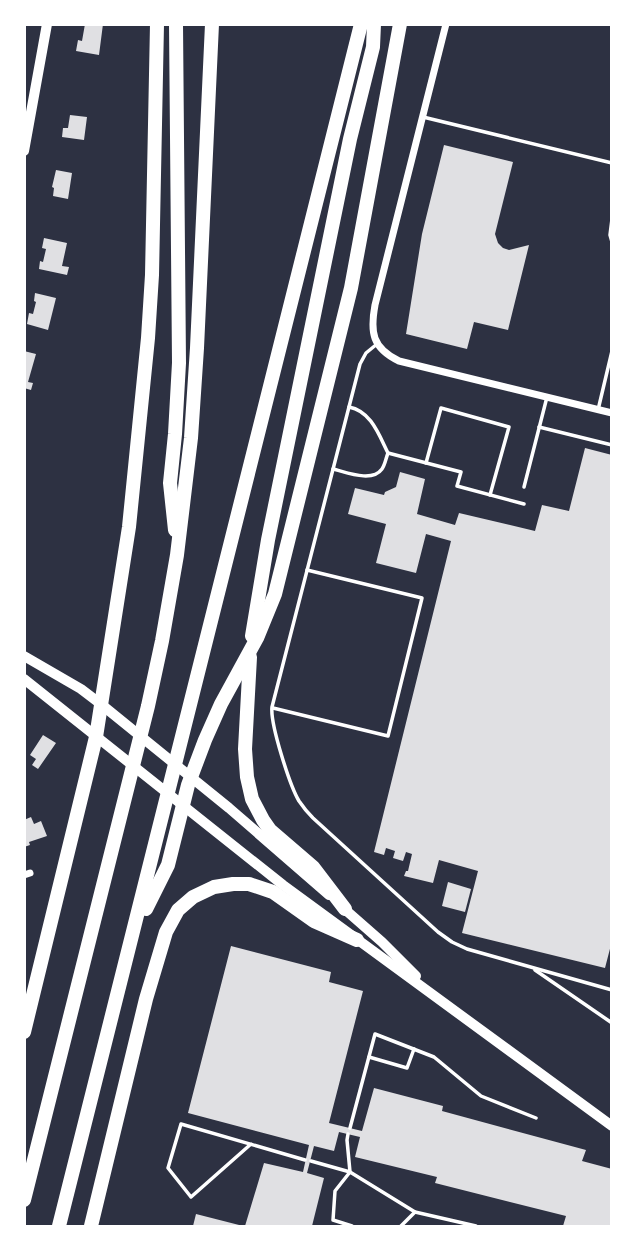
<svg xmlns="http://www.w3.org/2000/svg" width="636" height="1251" font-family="'Work Sans',sans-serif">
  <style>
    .building { fill: #e0e0e3 }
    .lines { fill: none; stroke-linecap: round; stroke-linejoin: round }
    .service { stroke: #fff; stroke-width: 3.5 }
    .minor { stroke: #fff; stroke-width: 7 }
    .secondary { stroke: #fff; stroke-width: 10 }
    .motorway { stroke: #fff; stroke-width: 14 }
  </style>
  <rect width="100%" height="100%" fill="#2d3142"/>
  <!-- building -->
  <g class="building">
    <polygon points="85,24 103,24 99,55 76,51 78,40 82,41"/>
    <polygon points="70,115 87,117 84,140 62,137 63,128 68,128"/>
    <polygon points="444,145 513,162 495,234 498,243 503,248 509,250 529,245 508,330 474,322 467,349 406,334 422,234"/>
    <polygon points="56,170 72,173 68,199 53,196 54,188 52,187"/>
    <polygon points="44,238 67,243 62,266 69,267 67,275 39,269 40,261 43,262 46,249 42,248"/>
    <polygon points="35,293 56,298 48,330 27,324 29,313 33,314 36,302 34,301"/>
    <polygon points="24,351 36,354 28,382 33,383 31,390 24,388"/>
    <polygon points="585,448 612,455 612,941 605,968 462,933 478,871 439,860 433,883 404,876 406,871 408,871 412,854 406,852 403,861 393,858 395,851 386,848 384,855 374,852 451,541 426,534 416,573 376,563 386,524 348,514 355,488 384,495 385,492 396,487 400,472 425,479 417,514 455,525 459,513 535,531 542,505 569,511"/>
    <polygon points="43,735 56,743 38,769 32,765 36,759 30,755"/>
    <polygon points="31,817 34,824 41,821 47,836 29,842 30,845 24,847 24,833 26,832 24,820"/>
    <polygon points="448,882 471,889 465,912 442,906"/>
    <polygon points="231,946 331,972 329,982 363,991 329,1123 362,1131 374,1088 443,1106 442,1111 586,1150 582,1161 612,1169 612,1226 563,1226 566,1216 435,1183 437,1177 355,1157 360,1137 339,1132 334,1151 314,1146 307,1173 324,1178 312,1226 245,1226 264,1163 303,1172 309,1145 188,1113"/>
    <polygon points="196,1214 243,1226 193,1226"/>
  </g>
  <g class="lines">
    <!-- service -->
    <g class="service">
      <polyline points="570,24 573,24"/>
      <polyline points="423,117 612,163"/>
      <polyline points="612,219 610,235 612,242"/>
      <path d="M377 344 366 353 360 364 272 707C270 724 290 786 299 801 303 807 308 813 313 818L438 932 452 942 467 949 612 990"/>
      <polyline points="598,410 612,351"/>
      <polyline points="539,427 612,445"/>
      <polyline points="388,453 461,472 457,486 524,504"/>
      <polyline points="426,463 441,408 509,427 490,495"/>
      <path d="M333 469C346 472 372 483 382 469 385 465 386 458 388 453 379 435 371 411 349 407"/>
      <polyline points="524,487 547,397"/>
      <polyline points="273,708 388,736 422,598 307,570"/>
      <polyline points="535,970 612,1023"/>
      <polyline points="369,1057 407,1068 414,1049"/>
      <polyline points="350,1128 375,1034 434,1057 481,1096 536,1118"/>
      <polyline points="251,1144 191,1197 168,1168 181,1124 305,1160"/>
      <polyline points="311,1161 350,1172 347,1140 348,1134"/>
      <polyline points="352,1226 333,1220 335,1191 350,1172 415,1212 476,1226"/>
      <polyline points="401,1226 415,1212"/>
    </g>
    <!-- minor -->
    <g class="minor">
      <path d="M446 24 375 305C370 332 372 348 399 361L612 413"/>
      <polyline points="24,875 30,873"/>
    </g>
    <!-- secondary -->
    <g class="secondary">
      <polyline points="24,151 47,24"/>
      <polyline points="24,656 81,689 102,705 229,808 329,895"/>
      <polyline points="24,679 283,885 612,1126"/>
      <polyline points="341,906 382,942 416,976"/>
    </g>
    <!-- motorway -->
    <g class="motorway">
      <polyline points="175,530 170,483 175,434 179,363 176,24"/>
      <polyline points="252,636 268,540 350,139 373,47 374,24"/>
      <polyline points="250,657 245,749 247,777 252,799 263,820 270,830 313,867 345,909"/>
      <polyline points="146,909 168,865 188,785 205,740 221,704 257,638 275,594 351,288 400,24"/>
      <polyline points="24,1032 96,737 129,527 148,338 152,275 157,24"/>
      <polyline points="24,1200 148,706 162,641 177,555 191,438 197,348 212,24"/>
      <polyline points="59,1226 361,24"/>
      <polyline points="91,1226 146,999 166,932 178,910 193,897 214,887 233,884 249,884 273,892 314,921 357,940"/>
    </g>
  </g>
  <!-- border -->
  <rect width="636" height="1251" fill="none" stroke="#ffffff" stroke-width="52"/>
</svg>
